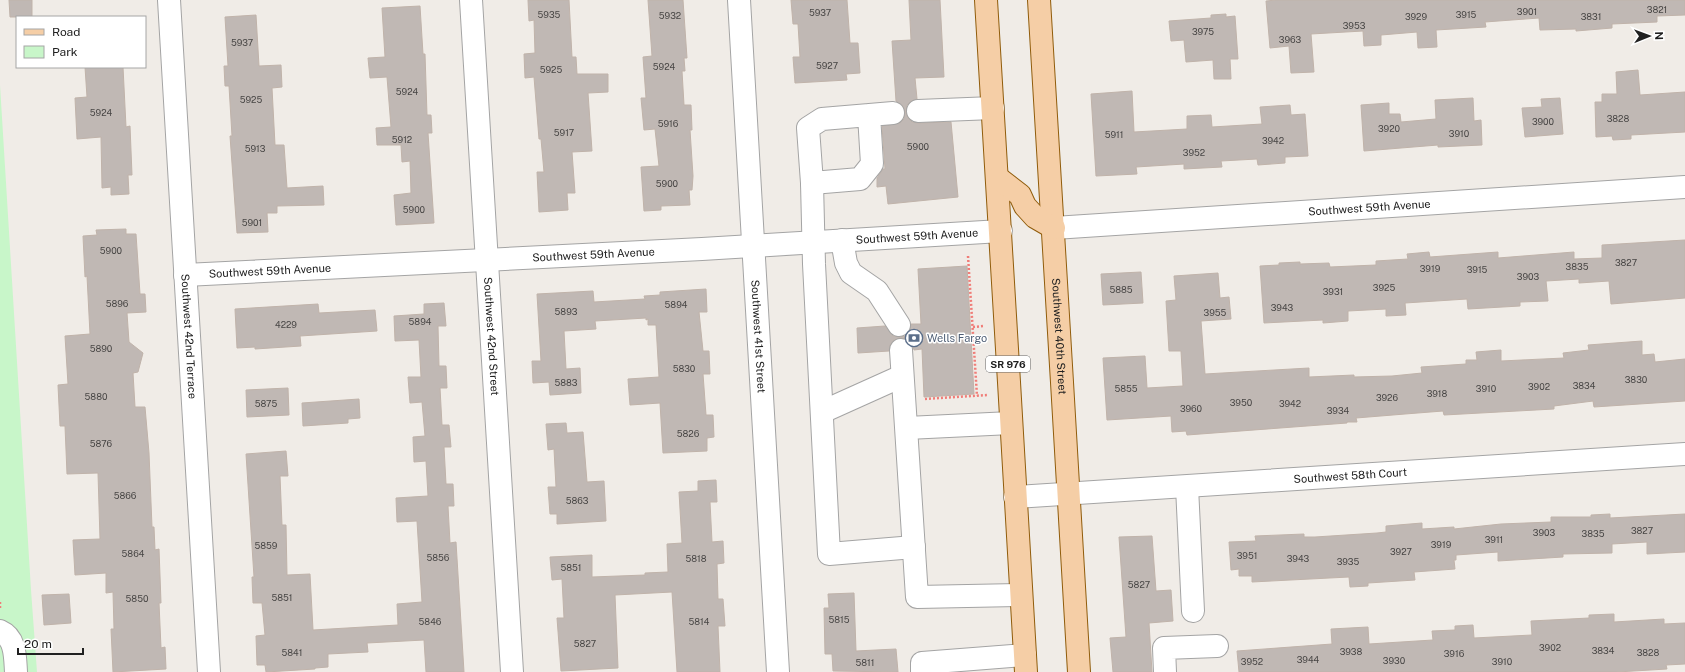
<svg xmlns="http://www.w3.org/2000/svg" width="1685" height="672" font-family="'Public Sans',sans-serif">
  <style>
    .park { fill: #c8f6c9 }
    .building { fill: #c0b8b4; stroke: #c0b3aa }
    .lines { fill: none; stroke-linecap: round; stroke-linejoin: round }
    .minor-casing { stroke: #a4a4a4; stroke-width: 24 }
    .major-casing { stroke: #905c0b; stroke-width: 24 }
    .path { stroke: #f07d78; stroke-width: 2.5; stroke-dasharray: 2 2; stroke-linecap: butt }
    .minor { stroke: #fff; stroke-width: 22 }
    .major { stroke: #f5cea6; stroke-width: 22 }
    .labels { text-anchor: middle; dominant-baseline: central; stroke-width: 3; stroke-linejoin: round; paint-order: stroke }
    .number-label { font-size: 9px; fill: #484645 }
    .shield { fill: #fff; stroke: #636363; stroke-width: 1 }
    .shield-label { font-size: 10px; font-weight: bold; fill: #202020 }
    .street-label { font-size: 11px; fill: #202020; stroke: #fff }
    .service-label { font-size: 11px; fill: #4e5e75; stroke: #fff; text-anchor: start }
  </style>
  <rect width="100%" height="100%" fill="#f0ece7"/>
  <!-- park -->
  <polygon class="park" points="0,85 31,590 37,672 0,672"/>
  <!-- building -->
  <g class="building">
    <polygon points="9,0 32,0 32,17 10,17"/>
    <polygon points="528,0 569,0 572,57 576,57 577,74 608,74 608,92 588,93 592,151 572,152 575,193 567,193 568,210 539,212 537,172 544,172 541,139 539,139 534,77 525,78 524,54 535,53 534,20 529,21"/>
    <polygon points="648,0 683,0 687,58 684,58 685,71 682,71 684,105 691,105 692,130 690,130 693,176 692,190 689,190 690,205 661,206 661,210 644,211 641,167 659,166 655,129 644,130 641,98 646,98 643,57 652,56"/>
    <polygon points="791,0 847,0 850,43 858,43 860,73 846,74 847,80 795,83 793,57 800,57 798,24 793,24"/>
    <polygon points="909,0 940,0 944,77 915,78 917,99 911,101 907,105 906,112 908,118 912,122 918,123 951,122 958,197 888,204 886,186 877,187 877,178 883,169 885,169 882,126 900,123 904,119 905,112 903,106 896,101 892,41 911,40"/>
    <polygon points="1276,0 1685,0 1685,15 1657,16 1657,22 1612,24 1612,28 1576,31 1576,29 1540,30 1539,18 1485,22 1486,27 1436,30 1437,47 1418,48 1417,32 1381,35 1381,45 1364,46 1363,31 1311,34 1314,72 1291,73 1289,46 1270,48 1266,1"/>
    <polygon points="420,6 423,54 425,54 427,115 431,115 432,133 428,133 434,223 396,225 394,195 411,193 410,161 402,162 401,145 377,145 376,128 391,127 387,77 370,78 368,58 385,57 382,8"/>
    <polygon points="1226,14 1226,17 1235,16 1238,59 1230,59 1231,79 1214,79 1213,60 1186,62 1184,40 1171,41 1169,21 1211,18 1211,15"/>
    <polygon points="256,15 259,66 281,65 282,87 272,88 275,145 284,145 287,188 323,186 324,205 277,206 277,213 267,213 268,232 237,233 230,136 232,136 229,86 225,86 224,66 228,66 225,17"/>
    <polygon points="85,67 123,67 126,127 130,126 132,175 128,175 129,194 111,195 111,187 102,188 101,137 77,139 75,98 87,97"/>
    <polygon points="1638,70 1640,95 1685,92 1685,132 1631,135 1631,139 1613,140 1612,136 1596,137 1595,102 1602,102 1602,94 1617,94 1616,72"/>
    <polygon points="1132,91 1134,132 1187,129 1187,116 1211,115 1212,127 1262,124 1260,107 1290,105 1291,115 1305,114 1308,156 1285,157 1285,163 1258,165 1257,159 1221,161 1222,167 1184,169 1184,164 1136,167 1137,174 1096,176 1091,94"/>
    <polygon points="1473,98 1474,121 1481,120 1482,145 1438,147 1438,145 1364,151 1361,105 1389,103 1389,114 1400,114 1401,122 1436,119 1435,100"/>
    <polygon points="1560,98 1563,134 1525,137 1522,108 1542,107 1541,99"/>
    <polygon points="126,229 126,234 136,234 140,294 145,294 146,312 127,313 129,342 143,353 138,372 133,373 135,407 145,407 149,453 152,527 154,527 155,550 159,549 161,603 159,603 161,648 165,647 166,669 113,672 111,629 114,629 113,592 106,593 106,573 75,575 73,540 100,539 98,473 67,474 65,426 60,426 58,385 68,384 65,336 90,334 87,276 85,277 83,236 97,235 96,230"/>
    <polygon points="1685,240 1685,298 1611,304 1609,281 1579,283 1579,279 1546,281 1548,301 1520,302 1520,306 1468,309 1467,299 1405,303 1406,315 1386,316 1386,309 1348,311 1348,321 1323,323 1323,320 1264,323 1260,266 1279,265 1279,263 1300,262 1300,264 1329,263 1330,267 1376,265 1376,261 1408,259 1407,254 1429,252 1430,257 1498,252 1498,258 1574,252 1574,259 1602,258 1602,245"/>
    <polygon points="967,266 974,394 924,397 922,349 914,350 912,343 906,339 900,338 894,340 890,345 889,351 858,353 857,328 885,326 893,336 900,337 905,336 910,331 911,324 921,324 918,269"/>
    <polygon points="1141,272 1143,303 1103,305 1101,274"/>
    <polygon points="1218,273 1220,298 1229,297 1231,319 1201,321 1205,374 1309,368 1309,377 1354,375 1354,377 1392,376 1422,373 1421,367 1466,364 1466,360 1477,360 1476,352 1501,350 1501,361 1564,358 1563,353 1589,350 1588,345 1642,341 1642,355 1654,354 1655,362 1685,359 1685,401 1594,407 1593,401 1554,406 1554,409 1444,415 1443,411 1405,414 1356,418 1357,422 1347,422 1347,423 1187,435 1186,431 1172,432 1171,416 1107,420 1103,358 1145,356 1147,388 1183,386 1181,351 1169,351 1166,301 1176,300 1174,276"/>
    <polygon points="706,289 707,312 699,312 703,351 709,351 710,374 703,374 706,415 713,415 714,437 707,438 707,451 663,453 660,403 630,405 628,379 659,377 656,325 648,325 648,319 646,320 646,318 595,321 596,329 564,331 566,369 580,368 581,393 550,395 549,382 533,383 532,361 541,361 537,294 593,291 594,302 645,299 644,296 660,295 660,292"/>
    <polygon points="444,303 446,326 438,326 439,366 446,366 447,388 440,388 442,425 449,425 451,447 444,447 446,484 453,484 454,506 448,506 450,543 456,542 464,672 426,672 424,640 367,643 368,652 328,654 328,667 315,668 315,669 266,672 265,665 257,665 256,636 265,635 262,603 253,603 252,577 254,577 246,454 286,451 288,476 280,476 282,525 286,525 287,575 310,574 313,630 398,625 397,604 422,602 417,521 397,522 396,498 428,496 426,461 414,462 413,437 425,436 422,402 410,403 408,377 421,377 419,340 395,341 394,316 424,314 424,304"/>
    <polygon points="318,304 319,313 375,310 377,331 300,336 301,346 255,349 255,347 237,348 235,309"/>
    <polygon points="288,388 289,415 247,417 246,390"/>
    <polygon points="359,399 360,418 348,419 348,423 303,426 302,403"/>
    <polygon points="566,423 567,433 583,432 587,482 604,481 606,521 557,524 557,514 550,514 548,487 556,487 554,449 548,450 546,424"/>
    <polygon points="716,480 717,502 710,502 712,542 723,541 724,563 717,564 718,599 723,599 725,626 718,626 720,672 677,672 672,592 615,595 618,668 561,671 557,618 564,618 562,579 552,580 550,557 592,555 592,577 645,575 645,573 668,572 667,544 682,543 679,492 698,491 698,481"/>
    <polygon points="1610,514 1610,518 1685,514 1685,552 1647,554 1647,542 1612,544 1612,553 1563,554 1563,557 1498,561 1498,552 1456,555 1456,560 1454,560 1455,569 1414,572 1415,580 1368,583 1368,586 1350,587 1349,577 1252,582 1252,576 1239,576 1239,569 1231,570 1229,542 1256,541 1255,536 1304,534 1304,537 1315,537 1377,533 1386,532 1386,526 1422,523 1422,529 1454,527 1454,529 1501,524 1551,522 1551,517 1591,517 1591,515"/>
    <polygon points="1152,536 1156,591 1171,590 1173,621 1149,623 1152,672 1113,672 1110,638 1126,637 1119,537"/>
    <polygon points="854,593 856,651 896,649 898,672 833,671 832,654 825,654 824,608 829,608 828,594"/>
    <polygon points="69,594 71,623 44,625 42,595"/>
    <polygon points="1614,614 1614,622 1664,619 1664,624 1685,623 1685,664 1666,665 1667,669 1617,672 1239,672 1237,651 1332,644 1331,629 1368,627 1369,644 1433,640 1432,631 1455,630 1455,626 1473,625 1474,638 1532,635 1531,621 1589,618 1589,615"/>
  </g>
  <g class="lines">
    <defs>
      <g id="minor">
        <path id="s1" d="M169 0 209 672"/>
        <path id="s2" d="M471 0 512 672"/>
        <path id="s3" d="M739 0 778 672"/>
        <polyline points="918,111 993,108"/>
        <polyline points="869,115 872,164 860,179 812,183 808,128 822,119 893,113"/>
        <polyline points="812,183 814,264 829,554 914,547"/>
        <path id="s4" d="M1054 228 1685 187"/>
        <polyline points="842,240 846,263 851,273 877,291 899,325"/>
        <path id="s5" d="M185 275 702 249 1001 231"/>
        <polyline points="901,350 917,597 1021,595"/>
        <polyline points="822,412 902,376"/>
        <polyline points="907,428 1011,423"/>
        <polyline points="1187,487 1193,611"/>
        <path id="s6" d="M1015 497 1685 454"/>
        <path d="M0 631C16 638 15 657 16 672"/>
        <polyline points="922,672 922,663 1025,655"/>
        <polyline points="1165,672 1164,648 1217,646"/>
      </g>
      <g id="major">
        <path d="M986 0C1001 224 1012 448 1026 672"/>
        <path id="s7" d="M1039 0C1054 224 1065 448 1079 672"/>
        <polyline points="998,178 1020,195 1025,206 1035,217 1054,228"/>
      </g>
    </defs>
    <!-- minor casing -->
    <use href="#minor" class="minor-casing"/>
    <!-- major casing -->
    <use href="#major" class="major-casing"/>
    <!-- path -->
    <g class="path">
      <polyline points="968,256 977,396"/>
      <polyline points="973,327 984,326"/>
      <polyline points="925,399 988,395"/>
      <polyline points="0,602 0,609"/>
    </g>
    <!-- minor -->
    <use href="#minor" class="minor"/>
    <!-- major -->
    <use href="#major" class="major"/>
  </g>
  <!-- icons -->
  <defs>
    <symbol id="bank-ring" viewBox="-11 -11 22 22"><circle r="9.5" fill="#fff" stroke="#5c6f8a" stroke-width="1.5"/><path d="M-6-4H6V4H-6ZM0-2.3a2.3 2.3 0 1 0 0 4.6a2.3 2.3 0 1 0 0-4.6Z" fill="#5c6f8a"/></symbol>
  </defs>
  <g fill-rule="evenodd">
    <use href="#bank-ring" x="904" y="328" width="20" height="20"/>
  </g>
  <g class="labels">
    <!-- number labels -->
    <g class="number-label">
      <text x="1657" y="9">3821</text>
      <text x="1527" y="11">3901</text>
      <text x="820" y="12">5937</text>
      <text x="549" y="14">5935</text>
      <text x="1466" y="14">3915</text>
      <text x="670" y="15">5932</text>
      <text x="1416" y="16">3929</text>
      <text x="1591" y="16">3831</text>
      <text x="1354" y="25">3953</text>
      <text x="1203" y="31">3975</text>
      <text x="1290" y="39">3963</text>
      <text x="242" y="42">5937</text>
      <text x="827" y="65">5927</text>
      <text x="664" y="66">5924</text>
      <text x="551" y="69">5925</text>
      <text x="407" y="91">5924</text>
      <text x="251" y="99">5925</text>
      <text x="101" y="112">5924</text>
      <text x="1618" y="118">3828</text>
      <text x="1543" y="121">3900</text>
      <text x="668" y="123">5916</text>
      <text x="1389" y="128">3920</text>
      <text x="564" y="132">5917</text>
      <text x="1459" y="133">3910</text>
      <text x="1114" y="134">5911</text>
      <text x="402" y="139">5912</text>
      <text x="1273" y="140">3942</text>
      <text x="918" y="146">5900</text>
      <text x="255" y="148">5913</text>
      <text x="1194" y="152">3952</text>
      <text x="667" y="183">5900</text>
      <text x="414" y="209">5900</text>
      <text x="252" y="222">5901</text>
      <text x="111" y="250">5900</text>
      <text x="1626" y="262">3827</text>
      <text x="1577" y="266">3835</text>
      <text x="1430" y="268">3919</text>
      <text x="1477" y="269">3915</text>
      <text x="1528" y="276">3903</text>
      <text x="1384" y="287">3925</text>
      <text x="1121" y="289">5885</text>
      <text x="1333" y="291">3931</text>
      <text x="117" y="303">5896</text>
      <text x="676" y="304">5894</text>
      <text x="1282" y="307">3943</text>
      <text x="566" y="311">5893</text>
      <text x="1215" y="312">3955</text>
      <text x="420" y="321">5894</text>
      <text x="286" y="324">4229</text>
      <text x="101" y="348">5890</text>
      <text x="684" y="368">5830</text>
      <text x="1636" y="379">3830</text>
      <text x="566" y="382">5883</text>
      <text x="1584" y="385">3834</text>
      <text x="1539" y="386">3902</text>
      <text x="1126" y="388">5855</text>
      <text x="1486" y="388">3910</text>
      <text x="1437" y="393">3918</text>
      <text x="96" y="396">5880</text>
      <text x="1387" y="397">3926</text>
      <text x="1241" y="402">3950</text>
      <text x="266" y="403">5875</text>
      <text x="1290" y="403">3942</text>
      <text x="1191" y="408">3960</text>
      <text x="1338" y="410">3934</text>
      <text x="688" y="433">5826</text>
      <text x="101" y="443">5876</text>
      <text x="125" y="495">5866</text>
      <text x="577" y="500">5863</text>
      <text x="1642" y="530">3827</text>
      <text x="1544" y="532">3903</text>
      <text x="1593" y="533">3835</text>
      <text x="1494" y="539">3911</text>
      <text x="1441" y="544">3919</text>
      <text x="266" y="545">5859</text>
      <text x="1401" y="551">3927</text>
      <text x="133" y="553">5864</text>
      <text x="1247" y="555">3951</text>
      <text x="438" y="557">5856</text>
      <text x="696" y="558">5818</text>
      <text x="1298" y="558">3943</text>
      <text x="1348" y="561">3935</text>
      <text x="571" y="567">5851</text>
      <text x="1139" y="584">5827</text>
      <text x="282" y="597">5851</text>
      <text x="137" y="598">5850</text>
      <text x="839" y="619">5815</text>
      <text x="430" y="621">5846</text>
      <text x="699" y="621">5814</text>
      <text x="585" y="643">5827</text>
      <text x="1550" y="647">3902</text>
      <text x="1603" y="650">3834</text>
      <text x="1351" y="651">3938</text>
      <text x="292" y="652">5841</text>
      <text x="1648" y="652">3828</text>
      <text x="1454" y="653">3916</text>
      <text x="1308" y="659">3944</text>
      <text x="1394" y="660">3930</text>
      <text x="1252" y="661">3952</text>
      <text x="1502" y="661">3910</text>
      <text x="865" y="662">5811</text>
    </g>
    <!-- shield labels -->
    <rect class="shield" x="986" y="356" width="44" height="16" rx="3"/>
    <g class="shield-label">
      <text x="1008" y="364">SR 976</text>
    </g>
    <!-- street labels -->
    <g class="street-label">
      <text stroke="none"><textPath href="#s4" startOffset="316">Southwest 59th Avenue</textPath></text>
      <text stroke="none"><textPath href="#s5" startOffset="733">Southwest 59th Avenue</textPath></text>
      <text stroke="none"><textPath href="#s5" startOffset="409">Southwest 59th Avenue</textPath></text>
      <text stroke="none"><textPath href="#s5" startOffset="85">Southwest 59th Avenue</textPath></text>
      <text stroke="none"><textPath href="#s1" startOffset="337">Southwest 42nd Terrace</textPath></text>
      <text stroke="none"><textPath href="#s2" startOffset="337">Southwest 42nd Street</textPath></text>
      <text stroke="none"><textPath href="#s3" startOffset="337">Southwest 41st Street</textPath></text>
      <text stroke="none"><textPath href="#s7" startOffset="337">Southwest 40th Street</textPath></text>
      <text stroke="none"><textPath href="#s6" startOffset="336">Southwest 58th Court</textPath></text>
    </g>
    <!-- service labels -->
    <g class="service-label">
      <text x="927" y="338">Wells Fargo</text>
    </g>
  </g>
  <!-- legend -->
  <rect x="16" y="16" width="130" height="52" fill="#ffffff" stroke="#a6a6a6"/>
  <rect x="24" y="29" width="20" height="6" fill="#f5cea6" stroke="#a6a6a6"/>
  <text x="52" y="36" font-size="12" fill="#202020">Road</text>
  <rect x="24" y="46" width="20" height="12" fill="#c8f6c9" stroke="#a6a6a6"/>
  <text x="52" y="56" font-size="12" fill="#202020">Park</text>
  <!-- north arrow -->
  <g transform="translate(1649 36) rotate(89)" stroke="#ffffff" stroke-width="3" paint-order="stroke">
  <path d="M0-3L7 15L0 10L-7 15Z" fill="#202020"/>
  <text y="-6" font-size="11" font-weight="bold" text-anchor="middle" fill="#202020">N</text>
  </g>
  <!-- scale -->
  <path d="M18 648v6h65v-6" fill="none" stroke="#202020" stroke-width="2"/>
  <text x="24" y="648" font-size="12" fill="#202020" stroke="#ffffff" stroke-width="3" paint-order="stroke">20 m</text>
</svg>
